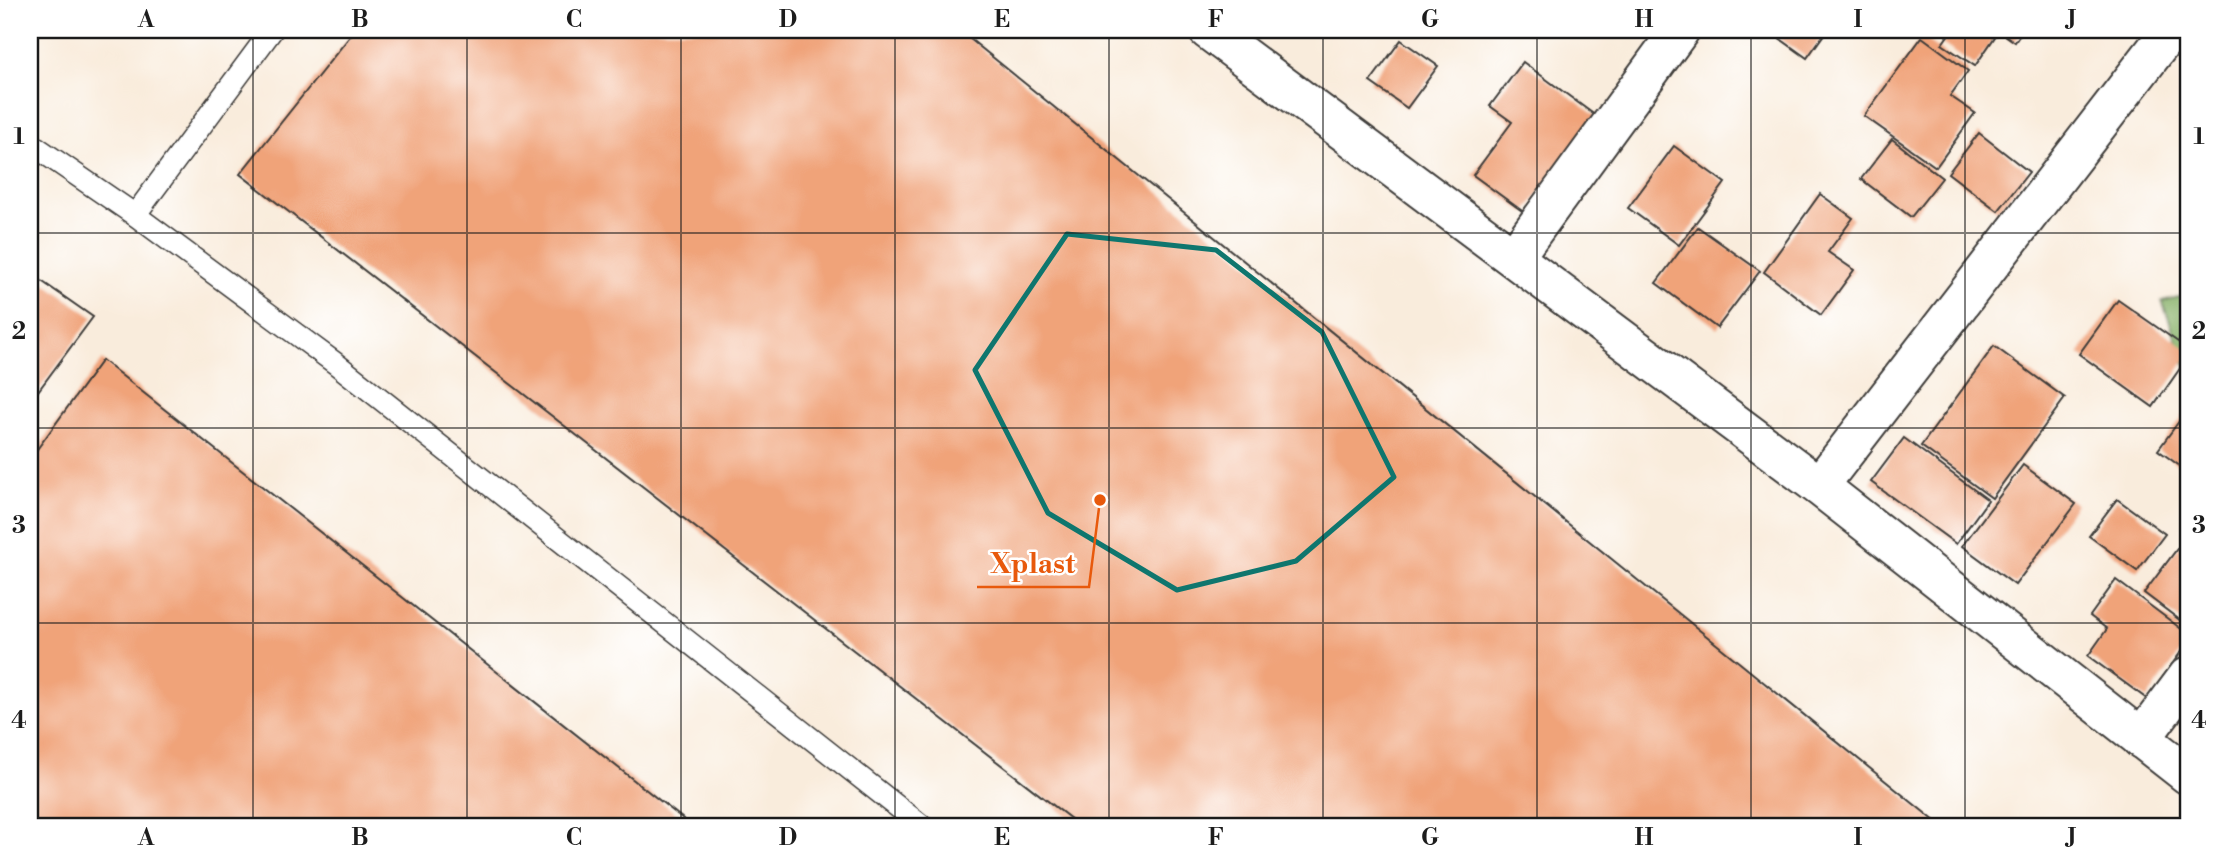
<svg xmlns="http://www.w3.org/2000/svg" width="2218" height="856" font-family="'Libre Bodoni',serif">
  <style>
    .forest { fill: #86b066; stroke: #516641; stroke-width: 2 }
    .building { fill: #f0a379 }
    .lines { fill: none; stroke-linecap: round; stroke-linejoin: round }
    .lane-casing { stroke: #3d3b39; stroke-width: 24 }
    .street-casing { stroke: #3d3b39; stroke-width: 42 }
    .lane { stroke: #fff; stroke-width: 21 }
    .street { stroke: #fff; stroke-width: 38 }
    .marked { fill: none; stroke: #0f766e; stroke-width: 5; stroke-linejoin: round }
    .grid { fill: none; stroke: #1c1c1c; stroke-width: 2; stroke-opacity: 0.55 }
    .leader { fill: none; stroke: #e8590c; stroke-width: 2.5 }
    .callout-dot { fill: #e8590c; stroke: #fff; stroke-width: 2.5 }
    .callout-label { font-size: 28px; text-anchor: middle; font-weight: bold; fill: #e8590c; stroke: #fff; stroke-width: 5; stroke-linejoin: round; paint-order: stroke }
    .neatline { fill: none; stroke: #1c1c1c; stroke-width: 2.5 }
    .grid-label { font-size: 23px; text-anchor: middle; font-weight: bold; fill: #1c1c1c }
  </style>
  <rect width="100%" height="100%" fill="#fff"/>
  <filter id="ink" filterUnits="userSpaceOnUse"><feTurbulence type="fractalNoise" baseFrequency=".0143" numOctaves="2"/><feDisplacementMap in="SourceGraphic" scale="14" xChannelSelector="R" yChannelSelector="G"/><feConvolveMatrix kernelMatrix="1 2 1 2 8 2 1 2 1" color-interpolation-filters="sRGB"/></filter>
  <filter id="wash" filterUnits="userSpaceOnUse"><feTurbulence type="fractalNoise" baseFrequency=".00686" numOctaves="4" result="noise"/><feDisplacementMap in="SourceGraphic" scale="28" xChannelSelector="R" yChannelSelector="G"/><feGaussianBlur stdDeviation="1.57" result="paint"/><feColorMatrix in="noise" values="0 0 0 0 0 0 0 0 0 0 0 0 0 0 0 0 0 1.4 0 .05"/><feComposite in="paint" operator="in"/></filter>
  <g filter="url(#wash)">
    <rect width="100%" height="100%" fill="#f9ecdc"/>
    <!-- forest -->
    <polygon class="forest" points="2188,295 2188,371 2162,301"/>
    <g id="blocks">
      <!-- building -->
      <g class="building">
        <polygon points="355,30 959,30 1941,826 1080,826 240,174"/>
        <polygon points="1768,30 1827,30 1807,58"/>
        <polygon points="1952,30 2023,30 2015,42 1999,31 1975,66 1942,44"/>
        <polygon points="1922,37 1968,71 1950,96 1975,113 1936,167 1864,116"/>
        <polygon points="1401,40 1438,66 1407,108 1370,82"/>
        <polygon points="1523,62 1596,116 1525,213 1473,175 1512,122 1490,106"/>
        <polygon points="1979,133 2029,172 1998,211 1948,173"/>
        <polygon points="1892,139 1942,178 1911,217 1861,179"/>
        <polygon points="1674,146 1725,183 1679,245 1628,208"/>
        <polygon points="1820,194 1853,218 1828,252 1854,270 1821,315 1764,272"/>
        <polygon points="1698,227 1760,271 1717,328 1656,283"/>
        <polygon points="30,273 93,317 30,402"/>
        <polygon points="2118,300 2188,349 2188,357 2153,407 2079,354"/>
        <polygon points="1994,346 2065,398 1992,498 1921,446"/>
        <polygon points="102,360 692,826 30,826 30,459"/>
        <polygon points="2188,409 2188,472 2158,450"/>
        <polygon points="1904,438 1988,500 1956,544 1871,482"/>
        <polygon points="2023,465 2076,504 2015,585 1962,546"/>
        <polygon points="2117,499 2165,534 2137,571 2089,536"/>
        <polygon points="2180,545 2188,551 2188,620 2185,624 2144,593"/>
        <polygon points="2116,580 2188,634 2188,642 2147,699 2088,656 2107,629 2090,616"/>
      </g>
    </g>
  </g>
  <g filter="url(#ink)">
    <use href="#blocks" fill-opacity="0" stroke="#3d3b39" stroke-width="2"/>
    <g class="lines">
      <defs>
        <g id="lane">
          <polyline points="30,143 135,215 335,363 922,826"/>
          <polyline points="135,215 272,30"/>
        </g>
        <g id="street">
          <polyline points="1208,30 1819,486 2188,775"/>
          <polyline points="1514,257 1680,30"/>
          <polyline points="1819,486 2171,30"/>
          <polyline points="2141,739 2188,676"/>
        </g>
      </defs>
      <!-- lane casing -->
      <use href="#lane" class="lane-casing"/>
      <!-- street casing -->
      <use href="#street" class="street-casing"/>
      <!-- lane -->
      <use href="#lane" class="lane"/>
      <!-- street -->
      <use href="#street" class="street"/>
    </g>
  </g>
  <!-- marked area -->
  <path class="marked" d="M1067 234 1216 250 1322 332 1394 477 1296 561 1177 590 1048 513 975 370Z"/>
  <!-- grid -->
  <path class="grid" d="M253 30V826M467 30V826M681 30V826M895 30V826M1109 30V826M1323 30V826M1537 30V826M1751 30V826M1965 30V826M30 233H2188M30 428H2188M30 623H2188"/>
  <!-- callouts -->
  <path class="leader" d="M1100 500L1089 587H977"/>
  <circle class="callout-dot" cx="1100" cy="500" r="7"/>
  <g class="callout-label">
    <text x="1033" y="573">Xplast</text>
  </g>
  <!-- margin -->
  <rect width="2218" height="856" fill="none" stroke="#fff" stroke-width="77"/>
  <rect x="38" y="38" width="2142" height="780" class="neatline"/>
  <g class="grid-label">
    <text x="146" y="27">A</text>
    <text x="360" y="27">B</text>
    <text x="574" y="27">C</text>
    <text x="788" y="27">D</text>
    <text x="1002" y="27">E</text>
    <text x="1216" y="27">F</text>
    <text x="1430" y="27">G</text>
    <text x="1644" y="27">H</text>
    <text x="1858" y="27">I</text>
    <text x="2072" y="27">J</text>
    <text x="19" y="144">1</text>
    <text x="2199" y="144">1</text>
    <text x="19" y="339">2</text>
    <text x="2199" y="339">2</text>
    <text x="19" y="533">3</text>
    <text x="2199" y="533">3</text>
    <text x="19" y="728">4</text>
    <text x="2199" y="728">4</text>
    <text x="146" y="845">A</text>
    <text x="360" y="845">B</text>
    <text x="574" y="845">C</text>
    <text x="788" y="845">D</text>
    <text x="1002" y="845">E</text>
    <text x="1216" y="845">F</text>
    <text x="1430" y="845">G</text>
    <text x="1644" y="845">H</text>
    <text x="1858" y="845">I</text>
    <text x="2072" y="845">J</text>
  </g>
</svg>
